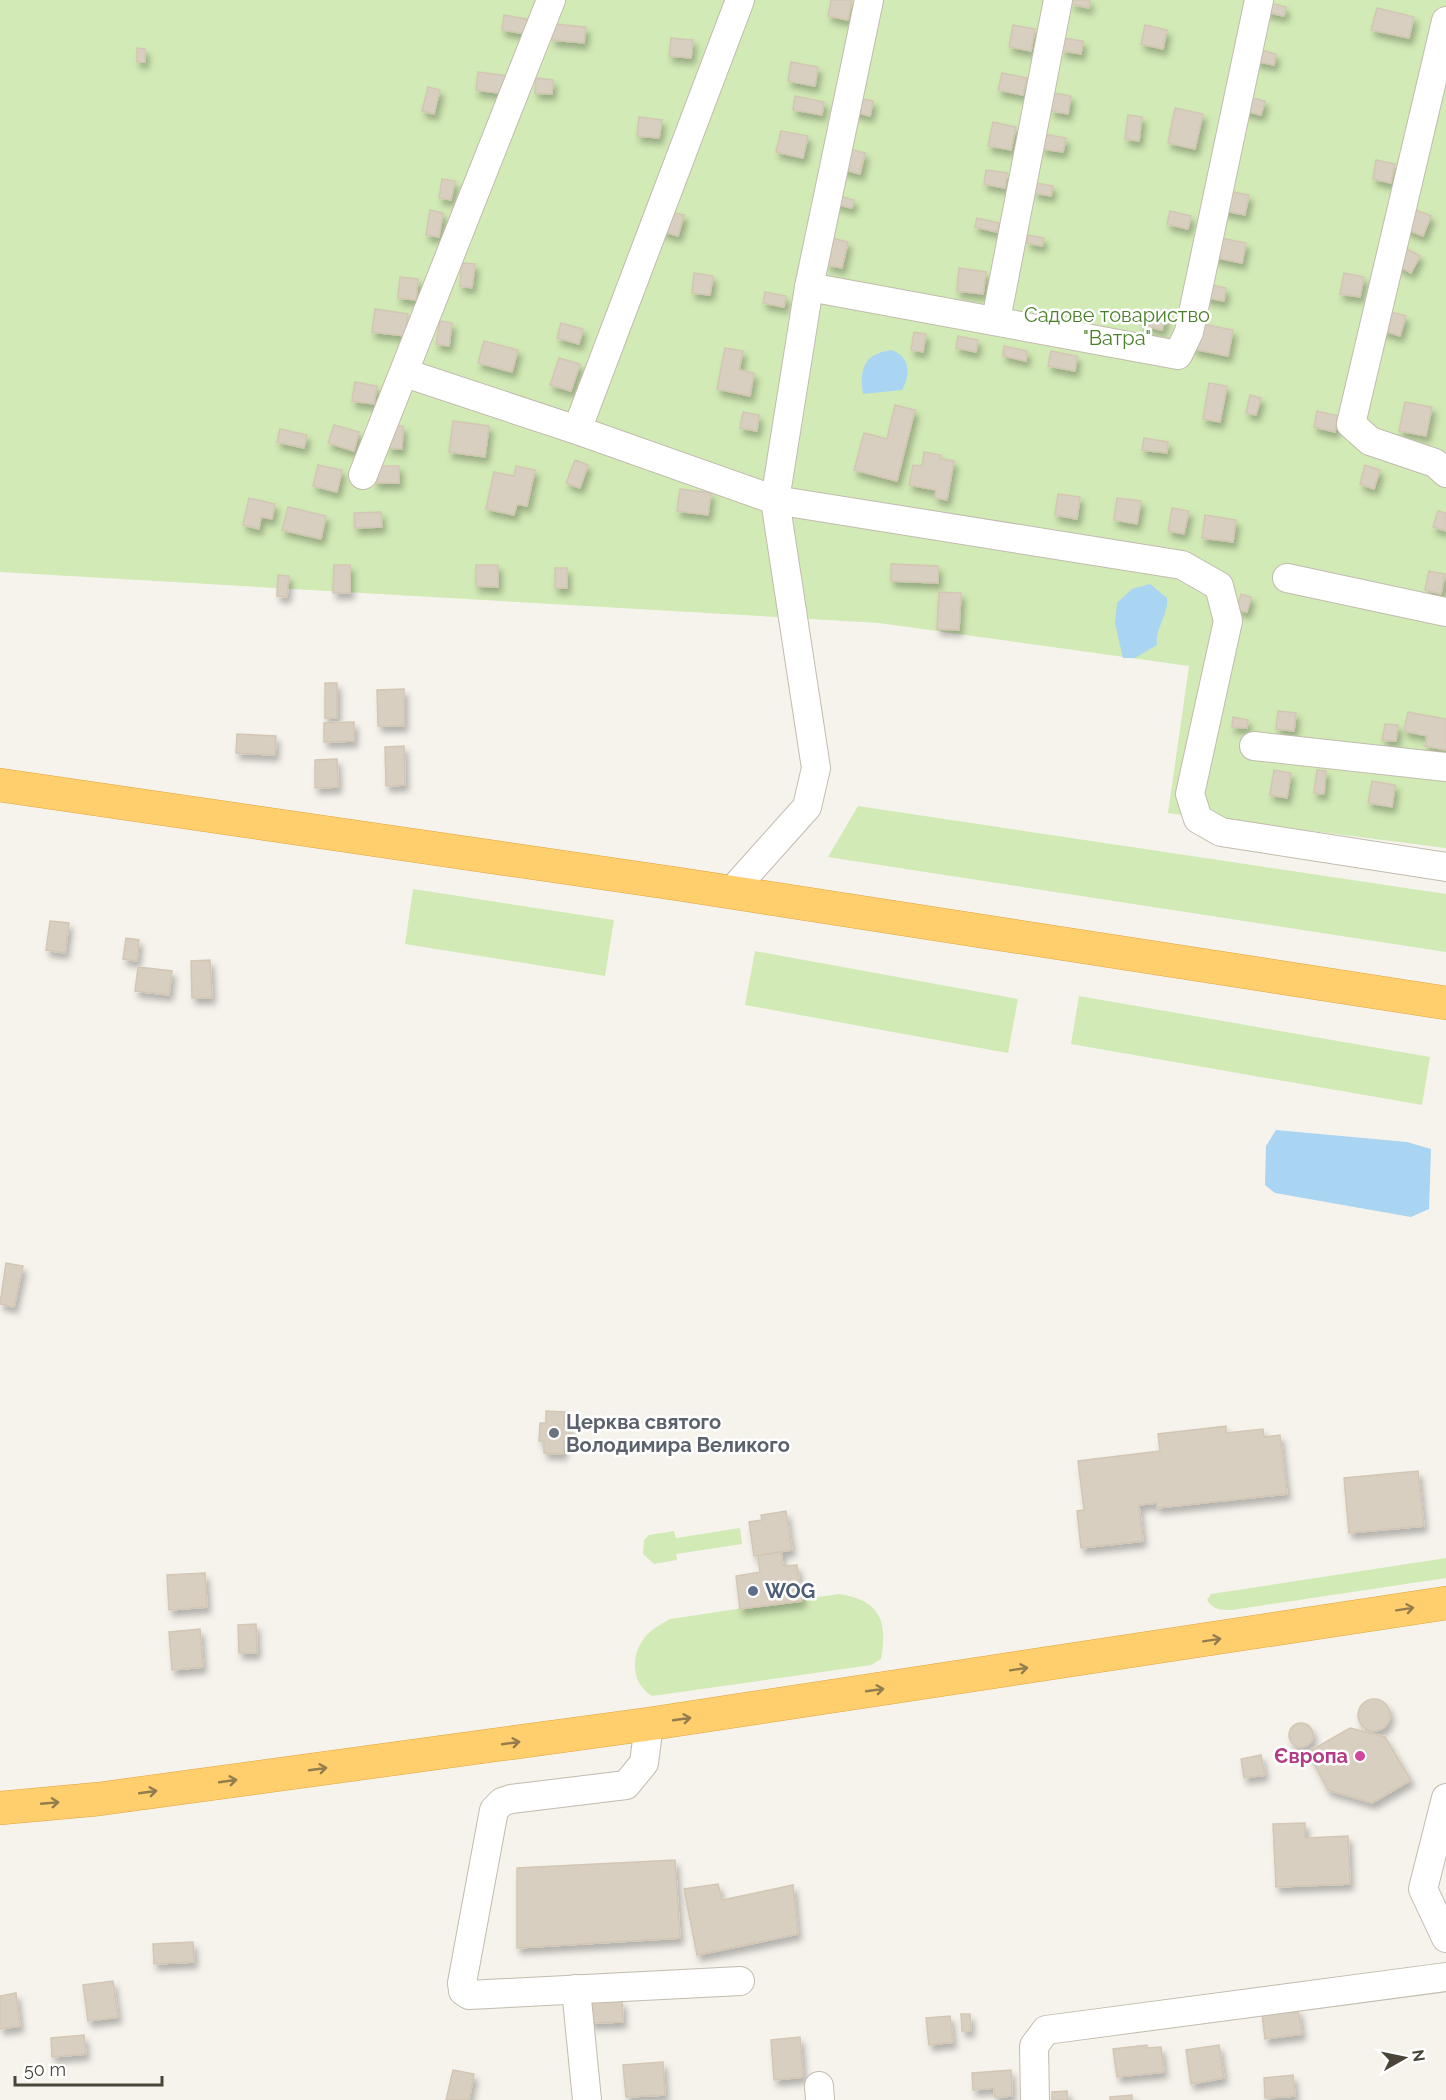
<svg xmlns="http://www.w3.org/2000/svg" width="1446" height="2100" font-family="Raleway,sans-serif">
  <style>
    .green { fill: #d2eab5 }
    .water { fill: #a9d4f2 }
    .building { fill: #d8cfc1; stroke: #d3c7b4; stroke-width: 1.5; filter: url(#shadow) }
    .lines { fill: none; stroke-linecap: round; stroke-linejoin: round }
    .minor-casing { stroke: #c2bbae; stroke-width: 30 }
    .highway-casing { stroke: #e0a43c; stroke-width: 34 }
    .minor { stroke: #fff; stroke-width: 28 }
    .highway { stroke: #ffcf6e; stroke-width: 33 }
    .oneway { stroke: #937c4e }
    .worship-dot { fill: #6b7280; stroke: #fff; stroke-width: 2 }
    .service-dot { fill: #5c6f8a; stroke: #fff; stroke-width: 2 }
    .hotel-dot { fill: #d1479c; stroke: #fff; stroke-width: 2 }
    .labels { text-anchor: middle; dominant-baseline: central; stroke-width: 5; stroke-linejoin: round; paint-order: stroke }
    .park-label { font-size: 20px; fill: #4a7f2a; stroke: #fff }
    .worship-label { font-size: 20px; font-weight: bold; fill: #5b616d; stroke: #fff; text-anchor: start }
    .service-label { font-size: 20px; font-weight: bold; fill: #4e5e75; stroke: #fff; text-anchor: start }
    .hotel-label { font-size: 20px; font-weight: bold; fill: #b23c85; stroke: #fff; text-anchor: end }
  </style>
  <defs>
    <filter id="shadow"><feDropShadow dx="3.5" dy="6" stdDeviation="3" flood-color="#0004"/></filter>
  </defs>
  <rect width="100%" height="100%" fill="#f6f3ec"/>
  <!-- green -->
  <g class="green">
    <polygon points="0,0 1446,0 1446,848 1168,813 1189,666 879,623 0,572"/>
    <polygon points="858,806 1446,894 1446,952 828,857"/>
    <polygon points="413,889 614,920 605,976 405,944"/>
    <polygon points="755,951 1018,999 1008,1053 745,1005"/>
    <polygon points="1079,996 1430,1057 1422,1105 1071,1044"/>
    <polygon points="740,1528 742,1544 676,1554 677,1560 654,1564 643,1554 644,1540 649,1535 674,1531 676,1538"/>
    <path d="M1446 1558V1578L1232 1610C1221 1610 1213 1610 1207 1600L1211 1594Z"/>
    <path d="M839 1594C880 1600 888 1621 881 1659L871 1665 652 1696C629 1683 630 1649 650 1632 655 1627 663 1623 670 1619Z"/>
  </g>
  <!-- water -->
  <g class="water">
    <path d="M891 350C910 356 911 374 902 390L863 394C859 369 864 354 891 350Z"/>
    <path d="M1150 584 1167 598C1169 614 1155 628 1157 645L1135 658H1123L1115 623 1117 603 1132 589Z"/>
    <polygon points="1276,1130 1407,1142 1431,1149 1429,1209 1411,1217 1275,1193 1265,1185 1266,1146"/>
  </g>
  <!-- building -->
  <g class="building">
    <polygon points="831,0 852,0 848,20 828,16"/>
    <polygon points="1071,0 1090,0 1089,8 1071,4"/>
    <polygon points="1267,2 1286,7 1284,16 1265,12"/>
    <polygon points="1377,8 1414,17 1409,38 1371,30"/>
    <polygon points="504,15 527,19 525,34 502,30"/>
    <polygon points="553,24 586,27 584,43 552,40"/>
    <polygon points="1013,25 1035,29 1031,51 1009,47"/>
    <polygon points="1145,25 1167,30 1163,49 1141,44"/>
    <polygon points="671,38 693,40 691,58 669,56"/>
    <polygon points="1064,38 1083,41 1081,54 1062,51"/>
    <polygon points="137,48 145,49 145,62 137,62"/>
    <polygon points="1257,49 1276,54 1274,65 1254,61"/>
    <polygon points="791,62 818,67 815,86 788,81"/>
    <polygon points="478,72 508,76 506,94 476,90"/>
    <polygon points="1002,73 1027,78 1023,95 998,90"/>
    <polygon points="536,78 553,80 552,94 535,93"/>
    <polygon points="428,87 440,90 434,114 422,111"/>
    <polygon points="1054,93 1071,96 1068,114 1051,111"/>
    <polygon points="795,96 824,102 822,115 793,110"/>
    <polygon points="1244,96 1265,101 1261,115 1241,110"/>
    <polygon points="853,97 873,101 870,116 850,111"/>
    <polygon points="1175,108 1203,114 1195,149 1168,143"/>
    <polygon points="1128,115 1142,117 1139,141 1125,139"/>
    <polygon points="639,117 662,120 659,138 637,136"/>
    <polygon points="993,122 1016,127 1011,150 988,146"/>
    <polygon points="781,131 808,136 803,158 776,152"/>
    <polygon points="1044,134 1066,138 1063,152 1042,149"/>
    <polygon points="842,147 865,153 860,174 837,168"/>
    <polygon points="1376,160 1395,164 1391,183 1373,179"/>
    <polygon points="986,170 1007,173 1005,188 984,184"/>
    <polygon points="442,179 455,181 451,200 439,198"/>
    <polygon points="1036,183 1053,186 1051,196 1034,193"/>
    <polygon points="1222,190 1249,195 1245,215 1218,210"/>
    <polygon points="833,195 854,200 852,208 831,203"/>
    <polygon points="1411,208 1431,216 1423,236 1403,228"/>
    <polygon points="430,210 443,213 439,237 426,235"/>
    <polygon points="666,211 684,215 678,236 661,231"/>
    <polygon points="1170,211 1191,216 1188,229 1167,224"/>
    <polygon points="977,218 999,223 997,232 975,227"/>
    <polygon points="1028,235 1044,238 1042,246 1027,243"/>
    <polygon points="1216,237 1246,243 1242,263 1212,257"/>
    <polygon points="832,238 848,242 842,268 827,265"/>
    <polygon points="1400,245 1420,256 1411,273 1391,262"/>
    <polygon points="462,263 475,264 472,288 460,286"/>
    <polygon points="959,268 986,272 983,294 957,291"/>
    <polygon points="694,273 713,276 710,295 692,293"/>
    <polygon points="1344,273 1364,277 1360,297 1340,294"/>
    <polygon points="400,277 418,279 416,300 398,298"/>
    <polygon points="1206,284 1226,288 1224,301 1203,297"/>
    <polygon points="765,292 786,296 784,307 763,303"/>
    <polygon points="375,309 408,314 405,336 372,332"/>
    <polygon points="1145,311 1166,316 1162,330 1141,325"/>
    <polygon points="1386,311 1406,316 1400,336 1381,330"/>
    <polygon points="440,321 452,323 449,346 436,344"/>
    <polygon points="561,323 583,329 579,344 557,338"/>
    <polygon points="1198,323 1233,330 1228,356 1193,349"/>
    <polygon points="914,332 926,334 923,352 911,350"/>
    <polygon points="958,336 978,340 976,352 956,348"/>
    <polygon points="484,341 518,350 512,372 478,363"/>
    <polygon points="1004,346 1027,351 1026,361 1003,356"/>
    <polygon points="725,348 743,351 739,370 754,373 750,396 717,389"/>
    <polygon points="1051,351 1077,356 1075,371 1048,366"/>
    <polygon points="559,358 580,364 571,391 550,385"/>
    <polygon points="355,382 377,386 374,404 352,401"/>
    <polygon points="1209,383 1227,386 1220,422 1203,419"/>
    <polygon points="1250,395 1261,398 1256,415 1246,413"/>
    <polygon points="1405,402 1432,407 1426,436 1399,431"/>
    <polygon points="895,405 915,410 897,481 854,470 864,433 887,439"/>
    <polygon points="1317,411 1338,416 1335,432 1314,427"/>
    <polygon points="743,412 759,415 757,431 740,428"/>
    <polygon points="453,421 489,426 485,457 449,452"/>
    <polygon points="334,425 359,432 354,451 328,443"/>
    <polygon points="389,426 403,426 402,449 388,448"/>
    <polygon points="280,429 307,435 304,448 277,442"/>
    <polygon points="1144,438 1168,442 1167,453 1142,450"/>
    <polygon points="924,452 941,455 940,459 954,461 947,500 935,498 936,490 909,485 913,465 922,466"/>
    <polygon points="575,460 588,465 580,488 566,483"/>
    <polygon points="318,465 342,470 337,492 313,486"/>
    <polygon points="1365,465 1380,470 1374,489 1360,484"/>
    <polygon points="374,466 399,466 399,483 375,483"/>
    <polygon points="516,466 535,470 527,506 517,504 514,515 486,509 494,472 514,476"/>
    <polygon points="680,489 711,493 708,515 677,511"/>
    <polygon points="1058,494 1080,497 1077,519 1055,515"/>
    <polygon points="249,498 275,504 272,519 261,517 259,529 243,525"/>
    <polygon points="1117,498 1141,501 1137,524 1114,520"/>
    <polygon points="288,507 326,516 321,539 282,530"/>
    <polygon points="1172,508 1189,511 1184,534 1168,531"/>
    <polygon points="1438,511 1446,513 1446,531 1433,527"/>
    <polygon points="381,512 382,527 355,528 354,513"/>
    <polygon points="1205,515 1236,520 1233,542 1202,538"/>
    <polygon points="891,564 938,566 938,583 891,581"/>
    <polygon points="334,565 350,565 350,593 333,593"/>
    <polygon points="476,565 498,565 498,587 476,586"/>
    <rect x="555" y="568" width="12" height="20"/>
    <polygon points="1429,571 1445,574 1441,594 1425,590"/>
    <polygon points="278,575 289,576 287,597 277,596"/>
    <polygon points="939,592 961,593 959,630 937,629"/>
    <polygon points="1241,594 1251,597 1247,612 1237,610"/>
    <rect x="325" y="683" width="12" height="35"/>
    <polygon points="404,689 404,726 378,726 377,690"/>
    <polygon points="1278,711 1296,713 1294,731 1276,729"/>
    <polygon points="1408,712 1446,719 1446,750 1425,746 1427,736 1404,731"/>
    <polygon points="1233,717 1248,720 1247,728 1232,727"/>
    <polygon points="354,722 354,741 324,742 324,723"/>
    <polygon points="1385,724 1398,725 1396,741 1382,740"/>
    <polygon points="237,734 276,736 275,755 236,753"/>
    <polygon points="404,746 405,785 386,786 385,747"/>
    <polygon points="337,759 338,787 315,788 315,760"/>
    <polygon points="1274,770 1291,773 1287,798 1270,795"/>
    <polygon points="1317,770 1326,771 1324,794 1314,793"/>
    <polygon points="1372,781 1395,785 1392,807 1368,803"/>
    <polygon points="50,921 69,923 65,953 46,950"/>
    <polygon points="126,938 139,940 137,961 123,959"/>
    <polygon points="210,960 212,998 192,998 191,961"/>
    <polygon points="138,967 172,971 169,995 135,991"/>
    <polygon points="6,1263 23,1266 14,1307 0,1304"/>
    <polygon points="546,1411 565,1412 564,1425 570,1426 569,1442 564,1442 563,1454 544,1453 544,1441 539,1441 540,1423 546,1423"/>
    <polygon points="1226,1426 1226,1433 1263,1429 1264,1437 1280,1435 1287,1494 1157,1508 1157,1503 1139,1505 1143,1541 1081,1548 1077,1511 1084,1510 1078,1461 1160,1451 1158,1434"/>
    <polygon points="1418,1471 1424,1526 1349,1533 1344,1478"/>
    <polygon points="786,1511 792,1550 754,1556 749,1522 762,1520 761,1515"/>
    <polygon points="781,1552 783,1566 797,1565 802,1601 740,1609 736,1576 760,1572 758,1556"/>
    <polygon points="205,1573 207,1607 169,1610 167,1575"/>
    <polygon points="256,1624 257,1653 239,1653 238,1625"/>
    <polygon points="200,1629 203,1667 172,1670 169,1632"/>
    <circle cx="1374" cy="1715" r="16"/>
    <circle cx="1301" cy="1735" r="12"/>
    <polygon points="1350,1728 1385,1737 1411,1780 1372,1803 1328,1790 1308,1752"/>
    <polygon points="1261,1755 1265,1775 1244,1778 1241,1759"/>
    <polygon points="1305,1823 1305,1838 1348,1836 1350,1884 1276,1887 1273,1824"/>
    <polygon points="675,1860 680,1938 517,1948 517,1868"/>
    <polygon points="718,1884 722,1900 793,1885 798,1934 697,1955 684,1889"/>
    <polygon points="193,1942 194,1962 154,1964 153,1944"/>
    <polygon points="113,1981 118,2017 88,2021 83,1985"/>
    <polygon points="16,1993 20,2026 0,2029 0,1996"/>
    <polygon points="622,2001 623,2022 590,2023 589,2002"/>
    <polygon points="1298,2009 1302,2034 1265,2039 1262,2014"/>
    <polygon points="961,2014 970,2014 971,2031 962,2031"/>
    <polygon points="950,2016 953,2042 929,2045 926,2018"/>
    <polygon points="84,2035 86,2054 52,2057 51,2038"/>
    <polygon points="800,2037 803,2077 774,2080 771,2040"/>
    <polygon points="1147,2045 1147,2048 1161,2047 1164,2072 1117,2077 1113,2049"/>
    <polygon points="1219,2045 1224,2078 1191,2084 1186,2050"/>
    <polygon points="663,2062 665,2095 626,2097 623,2065"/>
    <polygon points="453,2070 474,2074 469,2100 446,2100"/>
    <polygon points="1011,2070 1012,2096 995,2097 994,2088 973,2090 972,2073"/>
    <polygon points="1293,2075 1295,2096 1265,2098 1264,2078"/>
    <polygon points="1067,2091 1068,2100 1052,2100 1052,2092"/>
    <polygon points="1132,2095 1132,2100 1110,2100 1110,2097"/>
  </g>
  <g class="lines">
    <defs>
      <g id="minor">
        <polyline points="1446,21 1351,424 1370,441 1435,463 1446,473"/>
        <polyline points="809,287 1178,355 1189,332 1259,0"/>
        <polyline points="996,320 1058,0"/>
        <polyline points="405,373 577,430 775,500 1182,565 1219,586 1228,621 1190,794 1198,819 1221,832 1446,867"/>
        <polyline points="577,430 740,0"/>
        <polyline points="363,475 551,0"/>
        <polyline points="1287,578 1446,612"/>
        <polyline points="1254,746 1446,767"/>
        <polyline points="730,893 807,807 816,768 775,500 809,287 869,0"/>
        <polyline points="649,1724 644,1763 626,1785 511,1799 502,1802 494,1810 462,1983 463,1991 469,1995 740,1981"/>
        <polyline points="1446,1798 1423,1889 1446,1938"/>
        <polyline points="576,1989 587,2100"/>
        <polyline points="819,2086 820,2100"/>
        <polyline points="1035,2100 1034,2046 1046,2030 1446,1977"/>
      </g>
      <g id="highway">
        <polyline points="0,785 678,884 1446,1003"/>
        <polyline points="0,1808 99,1799 649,1724 1446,1603"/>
      </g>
    </defs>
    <!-- minor casing -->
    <use href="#minor" class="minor-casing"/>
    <!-- highway casing -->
    <use href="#highway" class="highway-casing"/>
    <!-- minor -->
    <use href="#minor" class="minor"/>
    <!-- highway -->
    <use href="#highway" class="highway"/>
  </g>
  <!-- one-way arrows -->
  <defs><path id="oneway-shaft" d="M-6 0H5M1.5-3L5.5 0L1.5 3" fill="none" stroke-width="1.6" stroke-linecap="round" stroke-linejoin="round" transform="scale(1.5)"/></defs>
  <g class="oneway">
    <use href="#oneway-shaft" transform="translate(1405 1609) rotate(-9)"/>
    <use href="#oneway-shaft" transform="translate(1212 1640) rotate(-9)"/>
    <use href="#oneway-shaft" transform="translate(1019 1669) rotate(-9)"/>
    <use href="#oneway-shaft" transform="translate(875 1690) rotate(-8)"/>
    <use href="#oneway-shaft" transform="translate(682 1719) rotate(-8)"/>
    <use href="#oneway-shaft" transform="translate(511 1743) rotate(-8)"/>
    <use href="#oneway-shaft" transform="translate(318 1769) rotate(-8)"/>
    <use href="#oneway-shaft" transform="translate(228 1781) rotate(-8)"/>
    <use href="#oneway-shaft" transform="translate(148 1792) rotate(-8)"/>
    <use href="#oneway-shaft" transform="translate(50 1803) rotate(-5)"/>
  </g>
  <!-- markers -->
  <circle class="worship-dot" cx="554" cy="1433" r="6"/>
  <circle class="service-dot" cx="753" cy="1591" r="6"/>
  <circle class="hotel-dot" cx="1360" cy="1756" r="6"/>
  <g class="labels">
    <!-- park labels -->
    <g class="park-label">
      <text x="1117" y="315">Садове товариство<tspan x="1117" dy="23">"Ватра"</tspan></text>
    </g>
    <!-- worship labels -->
    <g class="worship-label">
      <text x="566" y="1422">Церква святого<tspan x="566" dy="23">Володимира Великого</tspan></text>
    </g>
    <!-- service labels -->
    <g class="service-label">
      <text x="765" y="1591">WOG</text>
    </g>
    <!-- hotel labels -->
    <g class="hotel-label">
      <text x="1348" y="1756">Європа</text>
    </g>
  </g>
  <!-- north arrow -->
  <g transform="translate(1404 2058) rotate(81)" stroke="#ffffff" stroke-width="4.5" paint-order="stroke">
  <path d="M0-4.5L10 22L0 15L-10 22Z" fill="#4b4439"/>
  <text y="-9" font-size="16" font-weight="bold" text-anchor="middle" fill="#4b4439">N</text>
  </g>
  <!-- scale -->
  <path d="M15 2076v9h147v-9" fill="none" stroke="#4b4439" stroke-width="3"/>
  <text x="24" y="2076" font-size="18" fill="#4b4439" stroke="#ffffff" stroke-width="4.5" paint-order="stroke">50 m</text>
</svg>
